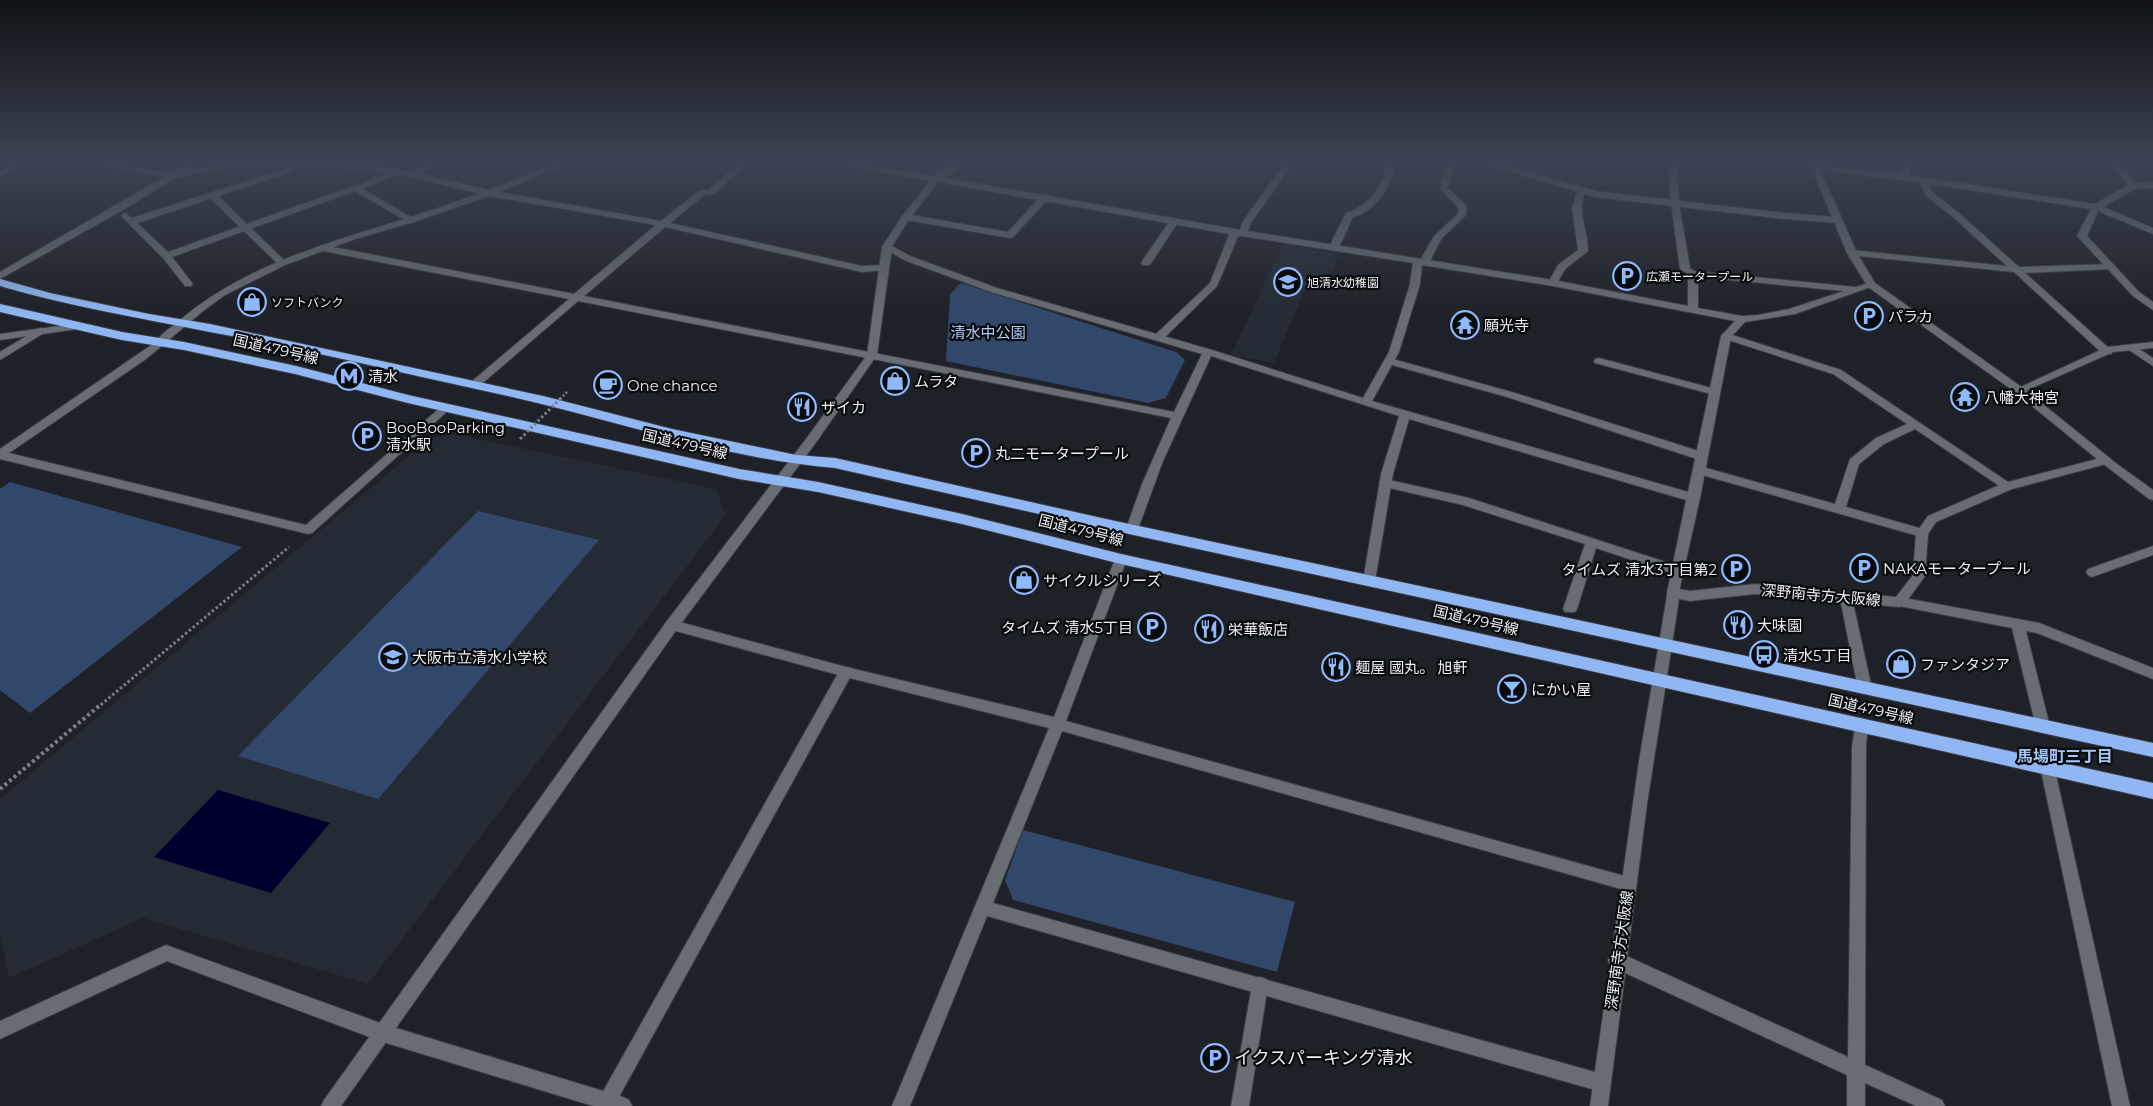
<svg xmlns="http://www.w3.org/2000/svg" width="2153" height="1106" font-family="Montserrat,'Noto Sans JP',sans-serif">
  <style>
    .built { fill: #242b35 }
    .green { fill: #32486b }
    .water { fill: #00002f }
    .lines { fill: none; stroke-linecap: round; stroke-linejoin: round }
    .lane-casing { stroke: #3a3d42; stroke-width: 2 }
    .street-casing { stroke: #3a3d42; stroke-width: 2 }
    .secondary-casing { stroke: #3a3d42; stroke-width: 2 }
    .highway-casing { stroke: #3a3d42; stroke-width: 2 }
    .path-far1 { stroke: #7b7e83; stroke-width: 3; stroke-dasharray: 2.5 2.5; stroke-linecap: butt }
    .path { stroke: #7b7e83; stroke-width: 4; stroke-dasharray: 3 3; stroke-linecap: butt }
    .lane { fill: #686d73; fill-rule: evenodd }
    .street { fill: #686d73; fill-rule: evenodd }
    .secondary { fill: #686d73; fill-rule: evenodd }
    .highway { fill: #90b6f3; fill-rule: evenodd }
    .path-bridge-far1 { stroke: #7b7e83; stroke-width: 2.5; stroke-dasharray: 2 2; stroke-linecap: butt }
    .path-bridge { stroke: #7b7e83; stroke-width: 3; stroke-dasharray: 2.5 2.5; stroke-linecap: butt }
    .labels { text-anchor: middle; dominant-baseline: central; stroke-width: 4.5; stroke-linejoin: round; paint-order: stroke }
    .far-poi-label { font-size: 12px; fill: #eceef2; stroke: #090b0d; text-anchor: start }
    .poi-label { font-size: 15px; fill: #eceef2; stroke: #090b0d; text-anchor: start }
    .park-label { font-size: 15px; fill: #afcdfe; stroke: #090b0d }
    .street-label { font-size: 15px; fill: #eceef2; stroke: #090b0d }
    .neighbourhood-label { font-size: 16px; font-weight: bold; fill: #a5c5f8; stroke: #090b0d }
    .near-poi-label { font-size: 18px; fill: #eceef2; stroke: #090b0d; text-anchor: start }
  </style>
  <rect width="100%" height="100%" fill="#1e2127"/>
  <!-- built -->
  <g class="built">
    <polygon points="1283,244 1339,254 1332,274 1328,273 1321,292 1305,289 1274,363 1231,355"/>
    <polygon points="449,433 716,489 726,515 368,984 143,918 9,978 0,934 0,799 429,439"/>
  </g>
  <!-- green -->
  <g class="green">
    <polygon points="961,283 1176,352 1185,360 1166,398 1148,403 946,361 950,294"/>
    <polygon points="10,482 242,547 30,713 0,690 0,489"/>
    <polygon points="478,511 599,540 378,799 238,756"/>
    <polygon points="1023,830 1295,902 1277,972 1013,900 1005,880"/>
  </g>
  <!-- water -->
  <polygon class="water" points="218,790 330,823 271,893 154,857"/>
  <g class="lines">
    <defs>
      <g id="lane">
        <polygon points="19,160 30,160 0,177 0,171"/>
        <polygon points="1287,160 1296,160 1252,221 1246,235 1239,234 1217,286 1162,340 1154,340 1154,336 1210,283 1230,232 1235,229 1239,231 1243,221"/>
        <path d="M1387 160H1395C1394 183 1376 212 1353 217L1339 247 1334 250 1331 249 1329 247 1346 213C1368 207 1386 184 1387 160Z"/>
        <polygon points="1446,160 1454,160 1448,188 1467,206 1466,215 1441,239 1430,261 1425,264 1420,261 1434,236 1458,214 1458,207 1440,189"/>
        <polygon points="1505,160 1513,160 1506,171 1500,171 1499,169"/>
        <polygon points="1668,160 1676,160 1679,203 1690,268 1698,274 1693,277 1680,269 1671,203"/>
        <polygon points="397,168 400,169 400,173 359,190 352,188"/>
        <polygon points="1924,177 1928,180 1932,192 1959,213 2019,267 2113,264 2113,268 2110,269 2025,273 2111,350 2112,352 2111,354 2103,354 2014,272 1849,255 1847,253 1852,250 2007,266 1953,217 1925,195 1920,180"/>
        <path d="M1582 187 1586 190C1576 214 1588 227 1588 251L1565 269 1556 285H1550L1548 283 1558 265 1578 250 1572 208 1578 190Z"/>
        <polygon points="212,192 215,193 285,261 285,265 279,265 209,197 208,195"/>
        <polygon points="1045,194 1049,197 1048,199 1013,237 1010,238 906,220 901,217 906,214 1008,232 1042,195"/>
        <polygon points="1174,218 1179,221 1151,263 1149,265 1143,265 1141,263 1171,219"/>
        <polygon points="40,328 44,329 44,333 0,360 0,352"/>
        <polygon points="1726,333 1841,370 2014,486 2008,490 2004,489 1915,429 1884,444 1859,464 1846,507 1926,530 1928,533 1922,537 1695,473 1693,470 1699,466 1835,504 1850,459 1876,438 1907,424 1833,374 1722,338 1722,334"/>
        <polygon points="2133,345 2153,358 2153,366 2129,350 2128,348"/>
        <polygon points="1389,358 1515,393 1705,453 1707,456 1705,459 1697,459 1507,397 1385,363 1384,361 1385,359"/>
        <polygon points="1599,358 1719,390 1720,392 1715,395 1595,363 1594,361 1595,359"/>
        <polygon points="1385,479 1469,498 1681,567 1683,570 1681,573 1677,575 1596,548 1577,609 1575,612 1565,612 1563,609 1585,544 1463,505 1381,486 1379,483 1381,480"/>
        <polygon points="2153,546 2153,555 2092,577 2088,575 2086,572 2088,569"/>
        <polygon points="846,667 851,668 853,672 614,1106 600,1106 598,1101 601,1095 841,668"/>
        <polygon points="1260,977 1266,979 1268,985 1249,1106 1231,1106 1252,985 1254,979"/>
      </g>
      <g id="street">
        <path d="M73 160H94L171 173 192 160H203L189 170 225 162H337L390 166 412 172 433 160H444L421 174 489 190 661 221 699 191 708 190 743 160H753L714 194 704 195 670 223 862 266 883 265 888 268 886 270 862 272 665 227 584 296 1174 412 1202 354 991 292 904 260 882 247 903 215 930 181 815 160H837L934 176 946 160H955L950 167 960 160H970L948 176 942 177 1235 229 1553 280 1688 306V274L1693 271 1856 287 1871 282 1876 285 1795 314 1745 322 1731 337 1700 498 1678 596H1668L1667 593 1686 500 1409 419 1393 474 1375 581 1374 584H1364L1363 581 1381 474 1399 416 1211 356 1163 461 1138 529 1132 533 1126 529 1142 484 1171 418 578 301 478 387 474 388 469 385 470 383 569 299 323 251 318 248 323 245 574 294 656 225 489 196 390 172 337 168H294V171L137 223 168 252 356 185 416 220 414 222H408L355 191 172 257 193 284 191 286H185L163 258 121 216 125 213 132 218 287 168H225L176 178 121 211 0 279V272L164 177ZM938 182 1235 235 1413 263 1410 284 1389 352 1363 398 1212 350 997 288 910 256 892 246 910 218ZM1422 265 1553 286 1735 321 1721 336 1688 492 1372 401 1399 352 1420 284ZM1698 277 1844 291 1789 309 1758 315 1742 316 1698 308Z"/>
        <polygon points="1471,160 1486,160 1596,191 1785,213 1837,217 1842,220 1837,223 1785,219 1595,197"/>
        <polygon points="1903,160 1911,160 1909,175 2095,204 2128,185 2109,160 2118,160 2135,183 2153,182 2153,188 2135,189 2103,207 2153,228 2153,234 2098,211 2087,236 2139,292 2153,302 2153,310 2133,296 2077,236 2091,209 1904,180 1815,170 1811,167 1815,164 1900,174"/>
        <polygon points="160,339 164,340 165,342 164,344 146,359 9,453 306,525 442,406 446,405 451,408 312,533 308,534 0,459 0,449"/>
        <polygon points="2153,342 2153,348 2113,352 2023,392 2019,393 2014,390 2107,347"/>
        <polygon points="2106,456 2153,490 2153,500 2149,499 2102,463 2100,460 2102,457"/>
        <polygon points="1121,555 1127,559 1066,721 1628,877 1634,879 1636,884 1634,889 1628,891 1062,731 993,903 1602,1074 1608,1077 1611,1083 1608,1089 1602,1092 987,916 910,1106 892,1106 1049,728 846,677 672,630 667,629 665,625 667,621 672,620 846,667 1054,717 1115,559"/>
        <polygon points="1846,593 1851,595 1852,598 1872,689 1870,693 1865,694 1860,693 1858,689 1840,598 1841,595"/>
        <polygon points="1899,597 2039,623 2153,668 2153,679 2037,633 2026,631 2050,727 2048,731 2043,733 2038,731 2036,727 2012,628 1894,605 1892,602 1894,599"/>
        <polygon points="1861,718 1866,720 1868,724 1866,747 1865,1065 1942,1100 1945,1106 1916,1106 1865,1083 1865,1106 1847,1106 1847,1075 1610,966 1608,960 1610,954 1616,952 1622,954 1848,1057 1852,747 1856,720"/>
        <polygon points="2047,760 2052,762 2054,766 2130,1106 2112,1106 2040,766 2042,762"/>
        <polygon points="166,945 383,1024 623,1097 629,1100 632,1106 593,1106 383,1042 167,961 0,1039 0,1021"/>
      </g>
      <g id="secondary">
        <path d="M564 160H576L492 195 414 222 355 239 285 265 225 295 203 311 164 344H156L155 342C162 333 172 327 180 320 245 265 328 243 407 218 460 202 512 181 564 160Z"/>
        <polygon points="1806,160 1815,160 1819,167 1857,253 1875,283 2023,388 2112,460 2110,463 2012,489 1936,522 1928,534 1925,576 1904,605 1899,607 1755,594 1690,601 1679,599 1647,804 1608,1106 1590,1106 1639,761 1668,590 1673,588 1690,591 1755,584 1896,597 1913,575 1916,533 1928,516 2004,483 2097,459 2015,392 1868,287 1847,253 1811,167"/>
        <polygon points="887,244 892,247 877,355 817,441 677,629 341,1106 321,1106 324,1100 667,621 809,435 867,355 882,247"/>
        <polygon points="81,323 86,326 85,328 0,340 0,334"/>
      </g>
      <g id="highway">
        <path d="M0 279 50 293 149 314 210 324 543 396 672 429 796 455 835 458 1106 519 2153 743V757L1106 529 835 468C725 459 615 420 508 396 409 375 310 350 210 332 139 318 69 306 0 286Z"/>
        <polygon points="0,304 122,332 184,342 296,366 408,395 739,469 818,482 962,514 1121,554 2153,783 2153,799 1121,564 962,524 818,492 739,479 408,403 295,374 184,350 122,340 0,312"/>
      </g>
    </defs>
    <!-- lane casing -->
    <use href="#lane" class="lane-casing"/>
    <!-- street casing -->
    <use href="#street" class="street-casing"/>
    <!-- secondary casing -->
    <use href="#secondary" class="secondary-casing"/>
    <!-- highway casing -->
    <use href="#highway" class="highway-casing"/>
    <!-- path-far1 -->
    <polyline class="path-far1" points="97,708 289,547"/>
    <!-- path -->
    <polyline class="path" points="0,789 99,706"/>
    <!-- lane -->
    <use href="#lane" class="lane"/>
    <!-- street -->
    <use href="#street" class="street"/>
    <!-- secondary -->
    <use href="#secondary" class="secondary"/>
    <!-- highway -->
    <use href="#highway" class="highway"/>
    <!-- path-bridge-far1 -->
    <polyline class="path-bridge-far1" points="560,399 567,392"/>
    <!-- path-bridge -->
    <polyline class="path-bridge" points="520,439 561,398"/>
  </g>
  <!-- sky -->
  <linearGradient id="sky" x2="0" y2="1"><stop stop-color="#101215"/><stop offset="0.51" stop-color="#3b4352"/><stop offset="1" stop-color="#3b4352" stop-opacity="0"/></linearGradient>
  <rect width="2153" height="315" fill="url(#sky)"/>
  <!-- icons -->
  <defs>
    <symbol id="parking-ring" viewBox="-11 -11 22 22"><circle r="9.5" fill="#090b0d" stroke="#8eb9fc" stroke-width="1.5"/><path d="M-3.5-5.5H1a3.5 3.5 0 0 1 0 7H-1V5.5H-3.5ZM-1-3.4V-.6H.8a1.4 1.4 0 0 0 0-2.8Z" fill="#8eb9fc"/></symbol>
    <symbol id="school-ring" viewBox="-11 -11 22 22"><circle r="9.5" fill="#090b0d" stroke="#8eb9fc" stroke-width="1.5"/><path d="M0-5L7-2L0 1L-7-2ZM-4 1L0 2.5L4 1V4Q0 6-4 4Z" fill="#8eb9fc"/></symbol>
    <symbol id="shop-ring" viewBox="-11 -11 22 22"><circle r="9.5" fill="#090b0d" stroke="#8eb9fc" stroke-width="1.5"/><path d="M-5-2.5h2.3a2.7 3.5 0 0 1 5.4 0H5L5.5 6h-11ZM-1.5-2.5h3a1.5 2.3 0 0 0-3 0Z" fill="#8eb9fc"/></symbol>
    <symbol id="temple-ring" viewBox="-11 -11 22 22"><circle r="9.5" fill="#090b0d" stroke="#8eb9fc" stroke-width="1.5"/><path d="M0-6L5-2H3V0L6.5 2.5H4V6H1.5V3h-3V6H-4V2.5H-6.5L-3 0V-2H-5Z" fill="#8eb9fc"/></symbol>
    <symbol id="metro-ring" viewBox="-11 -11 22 22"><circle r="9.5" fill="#090b0d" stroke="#8eb9fc" stroke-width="1.5"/><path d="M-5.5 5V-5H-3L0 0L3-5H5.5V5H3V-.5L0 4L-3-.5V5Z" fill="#8eb9fc"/></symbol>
    <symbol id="cafe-ring" viewBox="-11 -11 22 22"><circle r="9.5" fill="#090b0d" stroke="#8eb9fc" stroke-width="1.5"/><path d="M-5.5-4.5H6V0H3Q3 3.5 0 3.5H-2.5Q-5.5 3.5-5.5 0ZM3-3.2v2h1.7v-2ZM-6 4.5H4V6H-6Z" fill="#8eb9fc"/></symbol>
    <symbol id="restaurant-ring" viewBox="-11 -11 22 22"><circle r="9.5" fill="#090b0d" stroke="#8eb9fc" stroke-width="1.5"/><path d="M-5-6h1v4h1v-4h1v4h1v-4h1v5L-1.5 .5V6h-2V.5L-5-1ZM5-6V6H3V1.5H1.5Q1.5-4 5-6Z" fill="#8eb9fc"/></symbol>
    <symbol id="bus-ring" viewBox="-11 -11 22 22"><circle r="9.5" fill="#090b0d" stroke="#8eb9fc" stroke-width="1.5"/><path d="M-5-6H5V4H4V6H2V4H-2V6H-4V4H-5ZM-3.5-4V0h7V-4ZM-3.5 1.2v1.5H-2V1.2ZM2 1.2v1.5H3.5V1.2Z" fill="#8eb9fc"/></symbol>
    <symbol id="bar-ring" viewBox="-11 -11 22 22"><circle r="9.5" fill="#090b0d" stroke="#8eb9fc" stroke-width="1.5"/><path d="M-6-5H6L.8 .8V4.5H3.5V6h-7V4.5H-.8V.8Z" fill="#8eb9fc"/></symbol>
  </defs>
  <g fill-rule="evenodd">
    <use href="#parking-ring" x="1611" y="260" width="32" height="32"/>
    <use href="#school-ring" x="1272" y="266" width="32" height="32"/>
    <use href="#shop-ring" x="236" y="286" width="32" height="32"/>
    <use href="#parking-ring" x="1853" y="300" width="32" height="32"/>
    <use href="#temple-ring" x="1449" y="309" width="32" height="32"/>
    <use href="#metro-ring" x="333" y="360" width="32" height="32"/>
    <use href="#shop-ring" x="879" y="365" width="32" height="32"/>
    <use href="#cafe-ring" x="592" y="369" width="32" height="32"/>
    <use href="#temple-ring" x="1949" y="381" width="32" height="32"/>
    <use href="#restaurant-ring" x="786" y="391" width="32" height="32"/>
    <use href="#parking-ring" x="351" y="420" width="32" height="32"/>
    <use href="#parking-ring" x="960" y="437" width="32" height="32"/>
    <use href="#parking-ring" x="1848" y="552" width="32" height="32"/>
    <use href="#parking-ring" x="1720" y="553" width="32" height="32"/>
    <use href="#shop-ring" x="1008" y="564" width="32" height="32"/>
    <use href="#restaurant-ring" x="1722" y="609" width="32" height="32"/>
    <use href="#parking-ring" x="1136" y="611" width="32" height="32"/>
    <use href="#restaurant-ring" x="1193" y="613" width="32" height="32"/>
    <use href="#bus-ring" x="1748" y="639" width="32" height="32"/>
    <use href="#school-ring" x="377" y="641" width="32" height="32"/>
    <use href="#shop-ring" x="1885" y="648" width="32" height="32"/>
    <use href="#restaurant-ring" x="1320" y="651" width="32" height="32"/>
    <use href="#bar-ring" x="1496" y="673" width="32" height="32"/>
    <use href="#parking-ring" x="1199" y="1042" width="32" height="32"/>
  </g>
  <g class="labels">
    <!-- far-poi labels -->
    <g class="far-poi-label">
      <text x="1646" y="276">広瀬モータープール</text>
      <text x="1307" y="282">旭清水幼稚園</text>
      <text x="271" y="302">ソフトバンク</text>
    </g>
    <!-- poi labels -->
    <g class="poi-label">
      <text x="1888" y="316">パラカ</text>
      <text x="1484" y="325">願光寺</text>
      <text x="368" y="376">清水</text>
      <text x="914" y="381">ムラタ</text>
      <text x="627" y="385">One chance</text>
      <text x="1984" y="397">八幡大神宮</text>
      <text x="821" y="407">ザイカ</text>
      <text x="386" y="427">BooBooParking<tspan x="386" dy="17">清水駅</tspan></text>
      <text x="995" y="453">丸二モータープール</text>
      <text x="1883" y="568">NAKAモータープール</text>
      <text x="1717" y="569" text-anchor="end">タイムズ 清水3丁目第2</text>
      <text x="1043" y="580">サイクルシリーズ</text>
      <text x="1757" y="625">大味園</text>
      <text x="1133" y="627" text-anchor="end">タイムズ 清水5丁目</text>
      <text x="1228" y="629">栄華飯店</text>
      <text x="1783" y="655">清水5丁目</text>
      <text x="412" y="657">大阪市立清水小学校</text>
      <text x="1920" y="664">ファンタジア</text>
      <text x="1355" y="667">麺屋 國丸。 旭軒</text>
      <text x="1531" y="689">にかい屋</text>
    </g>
    <!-- park labels -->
    <g class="park-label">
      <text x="988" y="332">清水中公園</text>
    </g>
    <!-- street labels -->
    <g class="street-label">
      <text transform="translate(276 349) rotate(13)">国道479号線</text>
      <text transform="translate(685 444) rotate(13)">国道479号線</text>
      <text transform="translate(1081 530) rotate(14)">国道479号線</text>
      <text transform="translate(1821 595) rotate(5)">深野南寺方大阪線</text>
      <text transform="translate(1476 620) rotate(13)">国道479号線</text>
      <text transform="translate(1871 709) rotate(13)">国道479号線</text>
      <text transform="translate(1619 950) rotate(-82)">深野南寺方大阪線</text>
    </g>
    <!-- neighbourhood labels -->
    <g class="neighbourhood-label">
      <text x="2065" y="756">馬場町三丁目</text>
    </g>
    <!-- near-poi labels -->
    <g class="near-poi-label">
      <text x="1234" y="1058">イクスパーキング清水</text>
    </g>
  </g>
</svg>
